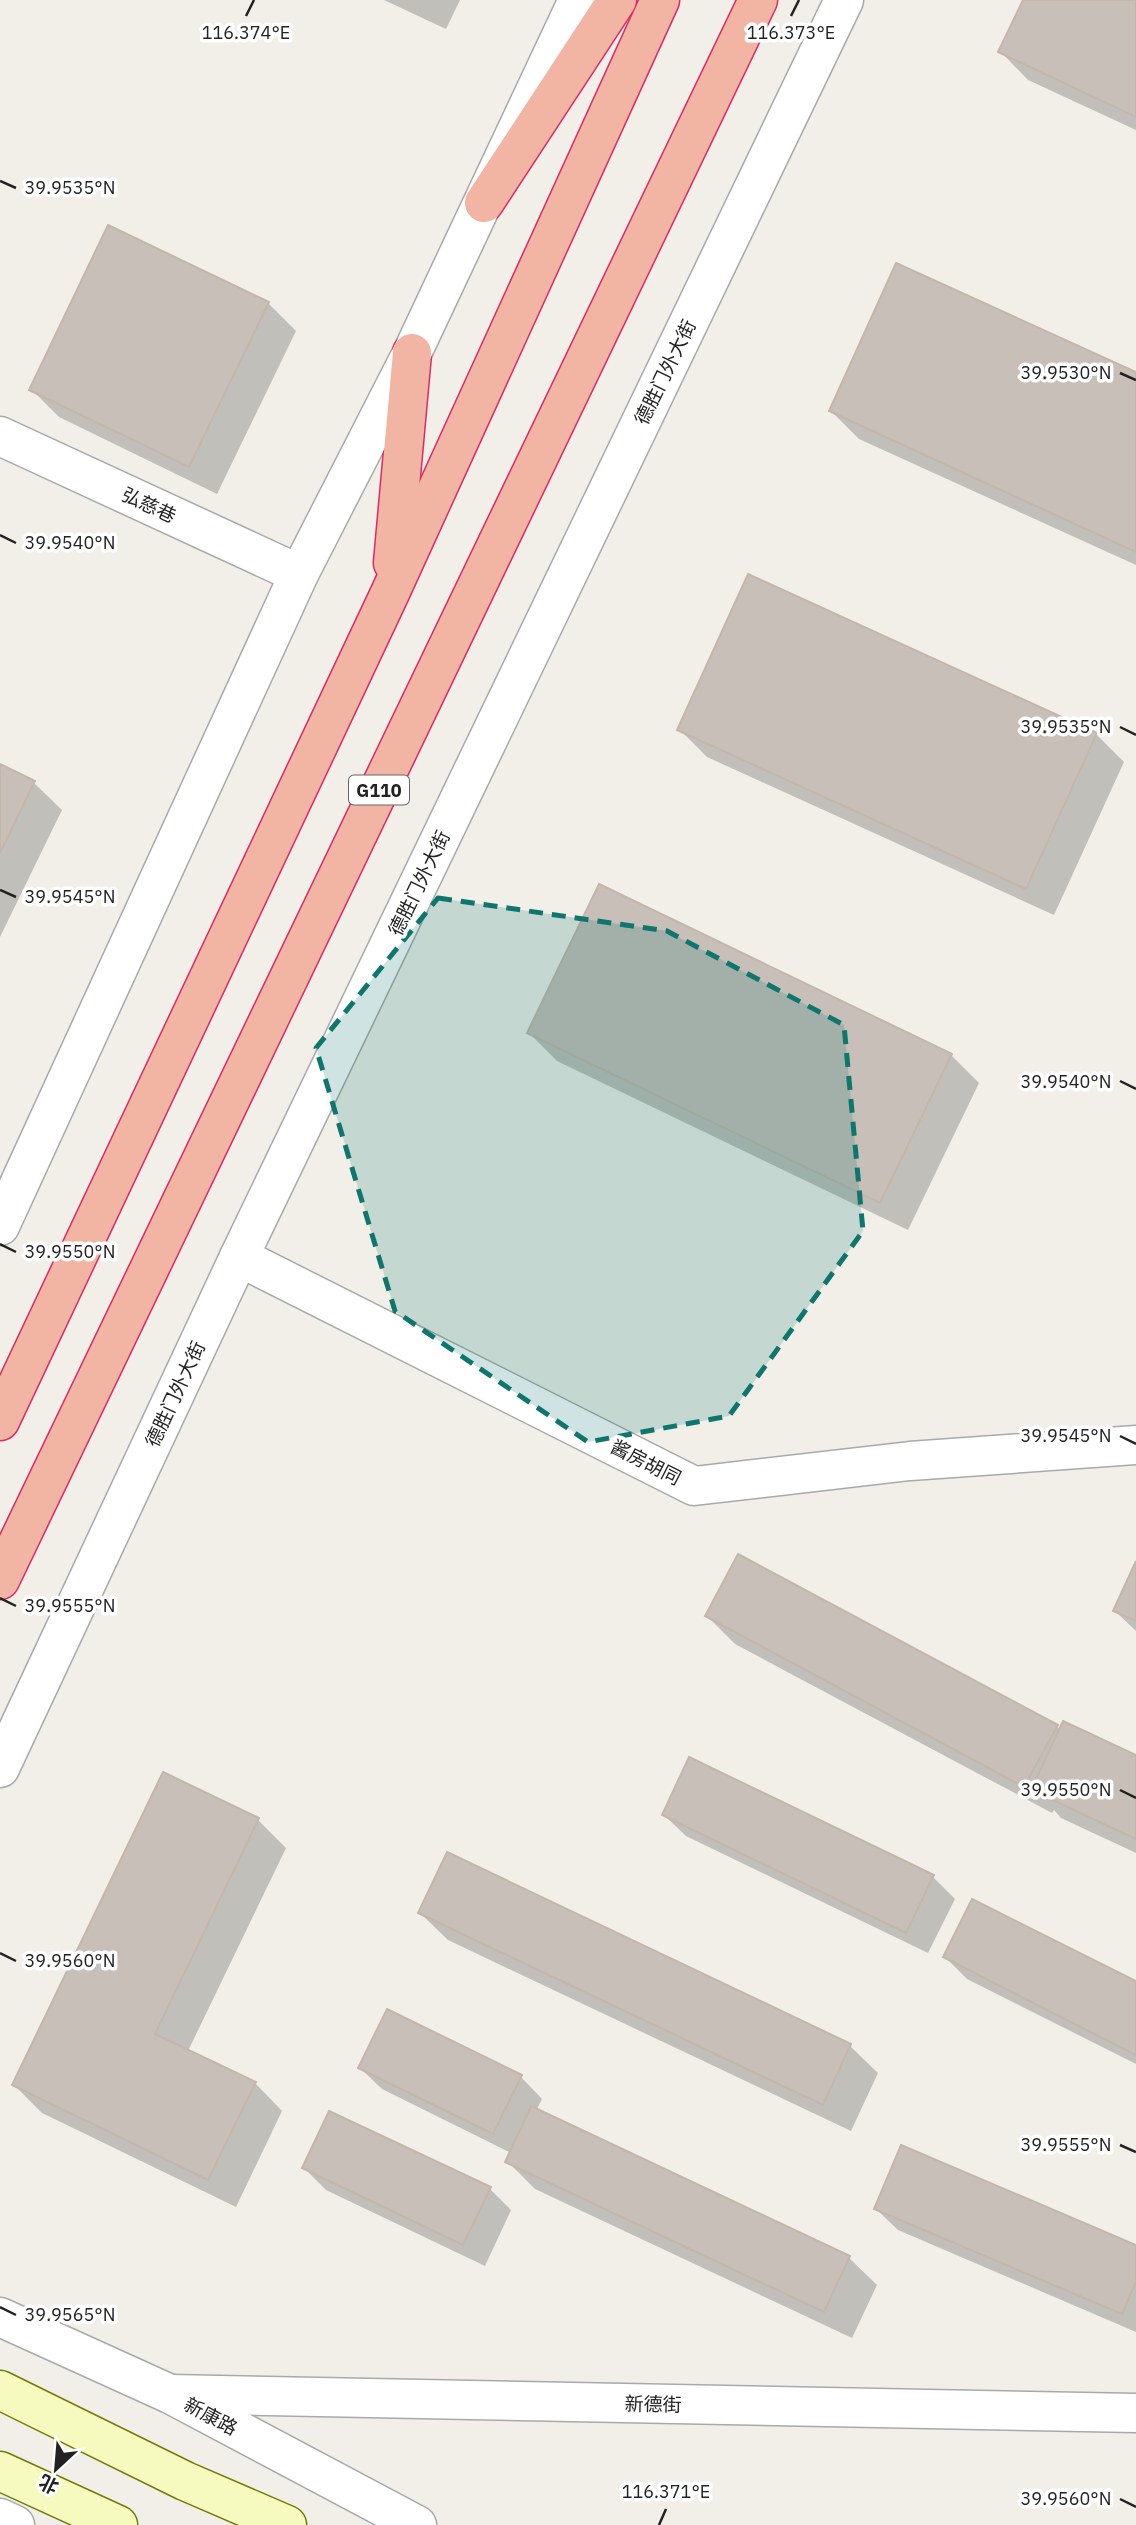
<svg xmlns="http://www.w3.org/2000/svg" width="1136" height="2525" font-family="'IBM Plex Sans','Noto Sans SC',sans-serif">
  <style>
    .shadow { fill: #0003 }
    .building { fill: #c7bfb8; stroke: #c4b6ab; stroke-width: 2 }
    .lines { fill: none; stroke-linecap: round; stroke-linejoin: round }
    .minor-casing { stroke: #a9a9a9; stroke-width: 41 }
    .tertiary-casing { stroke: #a9a9a9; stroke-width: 41 }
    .secondary-casing { stroke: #707d05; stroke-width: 41 }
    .trunk-casing { stroke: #dc2a67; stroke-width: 41 }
    .minor { stroke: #fff; stroke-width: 38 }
    .tertiary { stroke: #fff; stroke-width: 38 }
    .secondary { stroke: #f7fabf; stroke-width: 38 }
    .trunk { stroke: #f2b4a3; stroke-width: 38 }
    .marked { fill: #0f766e; fill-opacity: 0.2; stroke: #0f766e; stroke-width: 5; stroke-dasharray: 14 9; stroke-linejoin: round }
    .ticks { fill: none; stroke: #222; stroke-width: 2.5 }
    .labels { text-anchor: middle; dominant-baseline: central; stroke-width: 7; stroke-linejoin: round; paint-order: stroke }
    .shield { fill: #fff; stroke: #646464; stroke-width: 2 }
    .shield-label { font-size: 18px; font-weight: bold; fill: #222 }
    .street-label { font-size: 19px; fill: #222; stroke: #fff }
    .ticks-label { font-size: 18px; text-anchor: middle; fill: #222; stroke: #fff; stroke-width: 7; stroke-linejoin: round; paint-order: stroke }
  </style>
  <rect width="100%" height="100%" fill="#f2efe9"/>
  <!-- shadow -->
  <g class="shadow">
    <polygon points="384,0 460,0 446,29"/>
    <polygon points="1025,0 1136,0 1136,130 1028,80 1001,52"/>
    <polygon points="268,303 296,331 217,494 59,417 31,389"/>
    <polygon points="1136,374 1136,565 859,439 831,411"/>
    <polygon points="679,729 1096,734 1124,762 1054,915 707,757"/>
    <polygon points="0,766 34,783 62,810 0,937"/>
    <polygon points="529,1033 951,1055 979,1083 908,1230 557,1061"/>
    <polygon points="1136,1565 1136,1631 1115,1611"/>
    <polygon points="707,1616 1057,1726 1061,1731 1136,1757 1136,1853 1061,1818 1054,1810 1052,1813 735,1644"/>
    <polygon points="164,1774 258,1820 286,1848 188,2051 255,2083 282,2111 236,2207 42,2113 14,2085"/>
    <polygon points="664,1815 933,1877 955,1899 928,1953 686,1836"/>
    <polygon points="420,1913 850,2046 878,2073 851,2131 448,1940"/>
    <polygon points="945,1957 1136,1983 1136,2064 967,1979"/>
    <polygon points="360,2068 521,2077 542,2099 536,2111 849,2258 877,2285 852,2338 535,2189 507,2161 511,2153 382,2089"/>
    <polygon points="304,2168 490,2189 511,2210 485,2266 326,2190"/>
    <polygon points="876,2209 1136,2247 1136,2332 898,2230"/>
  </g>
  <!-- building -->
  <g class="building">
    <polygon points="1023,0 1136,0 1136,117 998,52"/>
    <polygon points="108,225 269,302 189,467 29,390"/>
    <polygon points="896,263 1136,372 1136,552 829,411"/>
    <polygon points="748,574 1097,733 1026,889 677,730"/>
    <polygon points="0,764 35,781 0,853"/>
    <polygon points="599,884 952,1054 880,1203 527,1033"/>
    <polygon points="738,1554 1058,1725 1024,1787 705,1616"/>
    <polygon points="1136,1561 1136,1621 1113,1611"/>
    <polygon points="1063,1721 1136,1755 1136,1839 1031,1790"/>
    <polygon points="689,1757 934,1875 906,1933 662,1815"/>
    <polygon points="163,1772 259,1818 155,2034 256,2082 208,2180 12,2085"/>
    <polygon points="447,1852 851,2044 823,2105 418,1913"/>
    <polygon points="972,1899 1136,1981 1136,2055 943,1957"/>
    <polygon points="387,2009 522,2075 493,2134 358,2068"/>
    <polygon points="531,2106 850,2256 824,2312 505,2162"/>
    <polygon points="329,2111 491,2187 463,2245 302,2168"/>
    <polygon points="901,2145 1136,2245 1136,2282 1122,2314 874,2209"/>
  </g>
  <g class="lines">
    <defs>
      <g id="minor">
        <polyline points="0,436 299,574"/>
        <polyline points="239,1257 694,1486 910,1461 1136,1445"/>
        <polyline points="170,2394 1136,2413"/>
      </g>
      <g id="tertiary">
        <polyline points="0,1226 299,574 412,353 578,0"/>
        <polyline points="0,1768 239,1257 844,0"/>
        <polyline points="0,2317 170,2394 417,2525"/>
        <polyline points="0,2518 15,2525"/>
      </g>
      <g id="secondary">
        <polyline points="0,2390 185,2481 287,2525"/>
        <polyline points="0,2471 118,2525"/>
      </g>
      <g id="trunk">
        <polyline points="484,203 617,0"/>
        <polyline points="393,563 412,353"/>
        <polyline points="0,1421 390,593 660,0"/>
        <polyline points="0,1580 758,0"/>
      </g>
    </defs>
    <!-- minor casing -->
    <use href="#minor" class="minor-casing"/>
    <!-- tertiary casing -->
    <use href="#tertiary" class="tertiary-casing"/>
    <!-- secondary casing -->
    <use href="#secondary" class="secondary-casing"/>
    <!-- trunk casing -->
    <use href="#trunk" class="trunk-casing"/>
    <!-- minor -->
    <use href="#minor" class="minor"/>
    <!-- tertiary -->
    <use href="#tertiary" class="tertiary"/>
    <!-- secondary -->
    <use href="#secondary" class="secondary"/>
    <!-- trunk -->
    <use href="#trunk" class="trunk"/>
  </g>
  <!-- marked area -->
  <path class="marked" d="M438 898 667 931 844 1025 863 1231 729 1416 588 1442 395 1311 316 1048Z"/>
  <!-- ticks -->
  <path class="ticks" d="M246 16 254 0M791 16 799 0M0 181 16 188M1120 373 1136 380M0 535 16 543M1120 727 1136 735M0 890 16 897M1120 1081 1136 1089M0 1244 16 1252M1120 1436 1136 1444M0 1598 16 1606M1120 1790 1136 1798M0 1953 16 1961M1120 2145 1136 2152M0 2307 16 2315M1120 2499 1136 2507M659 2525 666 2509"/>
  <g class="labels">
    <!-- shield labels -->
    <rect class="shield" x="349" y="775.5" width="60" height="29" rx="5"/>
    <g class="shield-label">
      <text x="379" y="790">G110</text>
    </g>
    <!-- street labels -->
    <g class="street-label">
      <text transform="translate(665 372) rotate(-64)">德胜门外大街</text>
      <text transform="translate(149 505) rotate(25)">弘慈巷</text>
      <text transform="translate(419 883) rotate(-64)">德胜门外大街</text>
      <text transform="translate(175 1394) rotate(-65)">德胜门外大街</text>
      <text transform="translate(646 1462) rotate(27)">酱房胡同</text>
      <text transform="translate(653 2404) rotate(1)">新德街</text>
      <text transform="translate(211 2416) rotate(28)">新康路</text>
    </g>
  </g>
  <g class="ticks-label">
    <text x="246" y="39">116.374°E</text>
    <text x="791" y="39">116.373°E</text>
    <text x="70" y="194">39.9535°N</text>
    <text x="1066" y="379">39.9530°N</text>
    <text x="70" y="549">39.9540°N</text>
    <text x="1066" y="733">39.9535°N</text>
    <text x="70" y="903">39.9545°N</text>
    <text x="1066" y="1088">39.9540°N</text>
    <text x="70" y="1258">39.9550°N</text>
    <text x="1066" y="1442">39.9545°N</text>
    <text x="70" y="1612">39.9555°N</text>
    <text x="1066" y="1796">39.9550°N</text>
    <text x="70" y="1967">39.9560°N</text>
    <text x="1066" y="2151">39.9555°N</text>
    <text x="70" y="2321">39.9565°N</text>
    <text x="666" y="2498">116.371°E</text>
    <text x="1066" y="2505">39.9560°N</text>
  </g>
  <!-- north arrow -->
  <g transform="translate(56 2469) rotate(206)" stroke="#ffffff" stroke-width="5" paint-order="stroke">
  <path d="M0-5L12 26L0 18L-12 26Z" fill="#222222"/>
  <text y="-10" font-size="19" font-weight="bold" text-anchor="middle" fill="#222222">北</text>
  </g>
</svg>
